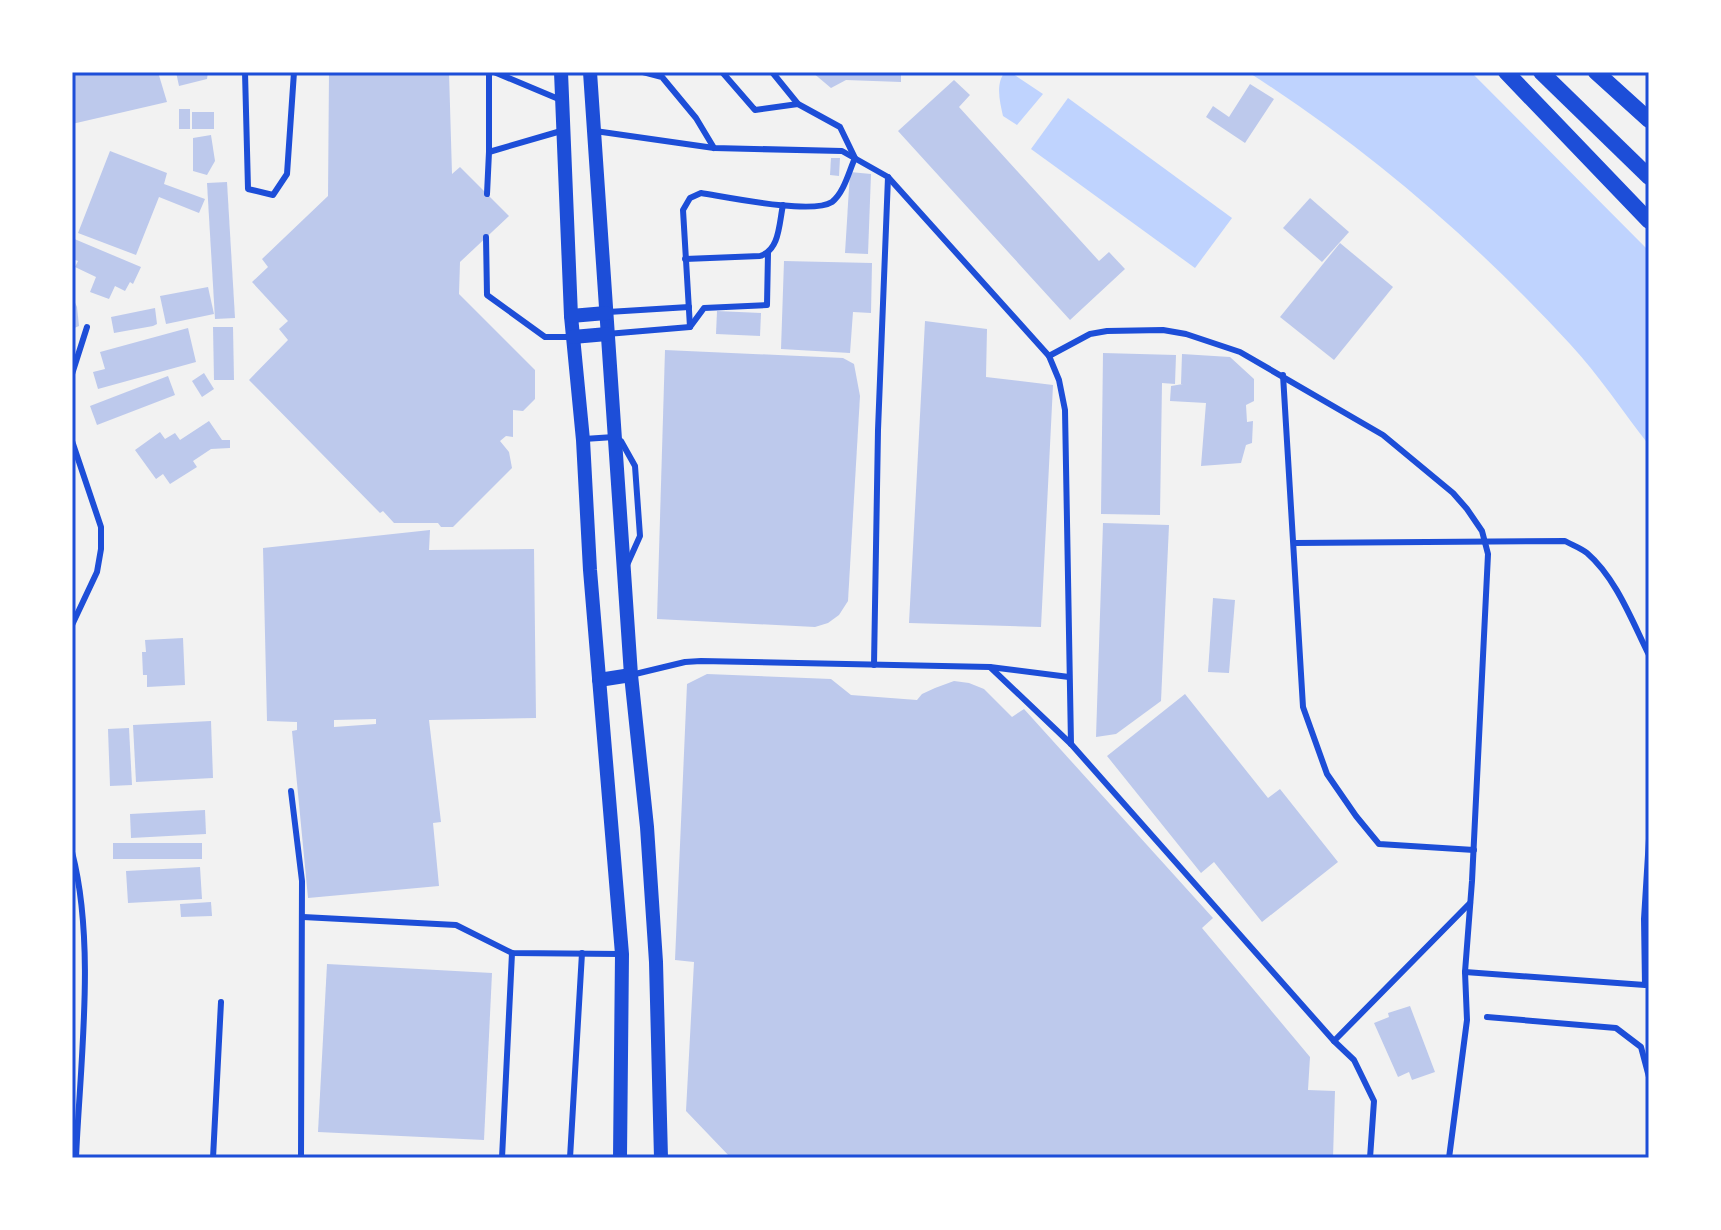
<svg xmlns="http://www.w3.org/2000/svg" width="1721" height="1230" font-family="'PT Sans Narrow',sans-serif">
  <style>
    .water { fill: #bfd3fe }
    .building { fill: #bdc9ec; fill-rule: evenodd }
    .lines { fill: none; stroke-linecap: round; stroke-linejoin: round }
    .service { stroke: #1d4ed8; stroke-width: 6 }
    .tertiary { stroke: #1d4ed8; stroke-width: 14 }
    .secondary { stroke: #1d4ed8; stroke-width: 16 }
    .neatline { fill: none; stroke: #1d4ed8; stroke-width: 3 }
  </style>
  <rect width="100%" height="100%" fill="#f2f2f2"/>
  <!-- water -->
  <g class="water">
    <path d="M1005 72H1010L1043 94 1017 125 1003 116C1000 102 995 84 1005 72Z"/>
    <path d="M1248 72H1471L1649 251V445C1623 412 1599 375 1570 344 1474 240 1367 148 1248 72Z"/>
    <polygon points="1068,98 1232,218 1195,268 1031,149"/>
  </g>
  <!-- building -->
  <g class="building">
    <polygon points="72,72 158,72 167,102 72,124"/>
    <polygon points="176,72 208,72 207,79 179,86"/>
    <polygon points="329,72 449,72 452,174 460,167 509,216 460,262 459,294 535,370 535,399 523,411 513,410 513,437 506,436 500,441 509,452 512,468 453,527 441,527 438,523 394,523 383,511 380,513 249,380 288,340 279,329 288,321 252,282 268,267 262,259 328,196"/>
    <polygon points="812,72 901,72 901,82 846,80 831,88"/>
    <polygon points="954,80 970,95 959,107 1099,261 1109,252 1125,269 1070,320 898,131"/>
    <polygon points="1250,84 1274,99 1245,143 1206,117 1213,106 1229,117"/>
    <rect x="179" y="109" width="11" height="20"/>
    <rect x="192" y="112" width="22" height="17"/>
    <polygon points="211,135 215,161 207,175 193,171 193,138"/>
    <polygon points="110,151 167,173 164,184 205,199 199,213 159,197 136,255 78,233"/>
    <polygon points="831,158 840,158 839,176 830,175"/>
    <polygon points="850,172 871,174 868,254 845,253"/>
    <polygon points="227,182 235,318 215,319 207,183"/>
    <polygon points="1310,198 1349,232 1322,262 1283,228"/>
    <polygon points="72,238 141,267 133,284 130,282 125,291 115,286 109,299 90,292 96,277 75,267 78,261 72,259"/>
    <polygon points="1340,243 1393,287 1334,360 1280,317"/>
    <polygon points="784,261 872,263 871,313 853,312 850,353 781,349"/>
    <polygon points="208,287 214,314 166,324 160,296"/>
    <polygon points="72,296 77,307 79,326 72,329"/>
    <polygon points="155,308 157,324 153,326 114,333 111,317"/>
    <polygon points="717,311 761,313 760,336 716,334"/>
    <polygon points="925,321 987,329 986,377 1053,385 1041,627 909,623"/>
    <polygon points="213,327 233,327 234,380 214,380"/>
    <polygon points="188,328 196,362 98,389 93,372 105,369 100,352"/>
    <polygon points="665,350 843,358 854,364 860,396 848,601 839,615 828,623 815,627 657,619"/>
    <polygon points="1103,353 1176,355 1175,384 1162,383 1160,515 1101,514"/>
    <polygon points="1182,354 1230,357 1254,379 1254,401 1246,405 1247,422 1253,421 1252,443 1246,445 1241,463 1201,466 1206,403 1170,401 1171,386 1183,384 1181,384"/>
    <polygon points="204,373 214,389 202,397 192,381"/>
    <polygon points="168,376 175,395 97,425 90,406"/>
    <polygon points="209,421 222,440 230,440 230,448 211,449 193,461 197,467 170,484 163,474 156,479 135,450 160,432 165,439 175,433 180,440"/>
    <polygon points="1103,523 1169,525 1161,701 1116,734 1096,737"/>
    <path d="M430 530 429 550 534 549 536 718 429 720 441 822 433 823 439 886 308 898 292 731 297 730V722L267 721 263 548ZM376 719V724L334 727V720Z"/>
    <polygon points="1213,598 1235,600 1229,673 1208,672"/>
    <polygon points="183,638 185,685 147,687 147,675 143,675 142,652 146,652 145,640"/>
    <polygon points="707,674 831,679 851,695 917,700 922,694 935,688 954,681 969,683 984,689 1012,717 1024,709 1213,918 1202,928 1310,1057 1308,1090 1335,1091 1333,1158 731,1158 686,1111 694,962 675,960 687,684"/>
    <polygon points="1185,694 1268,798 1280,789 1338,862 1262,922 1214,862 1201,873 1107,756"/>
    <polygon points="211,721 213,778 136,782 133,725"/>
    <polygon points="129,728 132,785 110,786 108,729"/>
    <polygon points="205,810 206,834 131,838 130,814"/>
    <rect x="113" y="843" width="89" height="16"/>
    <polygon points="200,867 202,899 128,903 126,871"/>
    <polygon points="211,902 212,916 181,917 180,904"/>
    <polygon points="327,964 492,973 484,1140 318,1132"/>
    <polygon points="1410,1006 1435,1072 1412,1080 1409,1072 1398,1077 1374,1023 1389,1017 1388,1013"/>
  </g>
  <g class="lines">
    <!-- service -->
    <g class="service">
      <polyline points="245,72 248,189 273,195 287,174 294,72"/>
      <polyline points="489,72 489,152"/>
      <polyline points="494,72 561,100"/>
      <polyline points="643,72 662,77 696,118 714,148"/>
      <polyline points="722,72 755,110 798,104"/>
      <polyline points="595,131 714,148 842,151 888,177 1049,356 1059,380 1065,410 1071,744"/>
      <polyline points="487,194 489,152 561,131"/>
      <polyline points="486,237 487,295 545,337 573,337"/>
      <path d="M685 259 760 256C780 250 779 223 783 205"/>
      <polyline points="608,312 689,307"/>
      <path d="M690 327 683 210 690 198 701 193C727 197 812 215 832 202 844 193 849 171 855 158L840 127 798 104 772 72"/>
      <polyline points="607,334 690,327 704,308 767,305 768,253"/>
      <polyline points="1049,356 1090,334 1107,331 1163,330 1186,334 1240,352 1383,435 1453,493 1467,509 1482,531 1488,554 1472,881 1465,972 1467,1020 1449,1158"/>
      <polyline points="72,374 87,327"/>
      <polyline points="1283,375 1303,707 1327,774 1356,816 1379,844 1474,850"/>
      <polyline points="584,439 614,437 621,441 635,466 640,536 627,565"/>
      <polyline points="72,441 101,527 101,549 97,572 72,625"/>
      <path d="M1294 543 1565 541C1572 545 1581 548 1587 553 1616 578 1632 621 1649 655"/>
      <polyline points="874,665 878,430 888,177"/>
      <polyline points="990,667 1069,677"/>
      <polyline points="631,675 685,662 701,661 990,667 1071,744 1334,1041 1354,1060 1374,1101 1370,1158"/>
      <polyline points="291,791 302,881 301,1158"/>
      <path d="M72 852C96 944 80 1063 76 1158"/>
      <polyline points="303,917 456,925 512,953 620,954"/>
      <polyline points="1465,972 1645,985 1644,919 1649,839"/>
      <polyline points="1487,1017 1616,1028 1641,1047 1649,1077"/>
      <polyline points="1334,1041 1470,903"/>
      <polyline points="213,1158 221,1002"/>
      <polyline points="502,1158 512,953"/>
      <polyline points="570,1158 582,953"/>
    </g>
    <!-- tertiary -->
    <g class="tertiary">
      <polyline points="561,72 571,316 583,440 590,570 622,954 620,1158"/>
      <polyline points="590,72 631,675 647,827 656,962 661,1158"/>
      <polyline points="571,316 606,313"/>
      <polyline points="573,337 607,334"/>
      <polyline points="599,680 631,675"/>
    </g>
    <!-- secondary -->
    <g class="secondary">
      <polyline points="1506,72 1649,221"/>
      <polyline points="1541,72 1649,177"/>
      <polyline points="1596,72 1649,120"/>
    </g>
  </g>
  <!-- border -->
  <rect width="1721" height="1230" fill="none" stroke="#ffffff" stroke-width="148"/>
  <rect x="74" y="74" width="1573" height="1082" class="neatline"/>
</svg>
